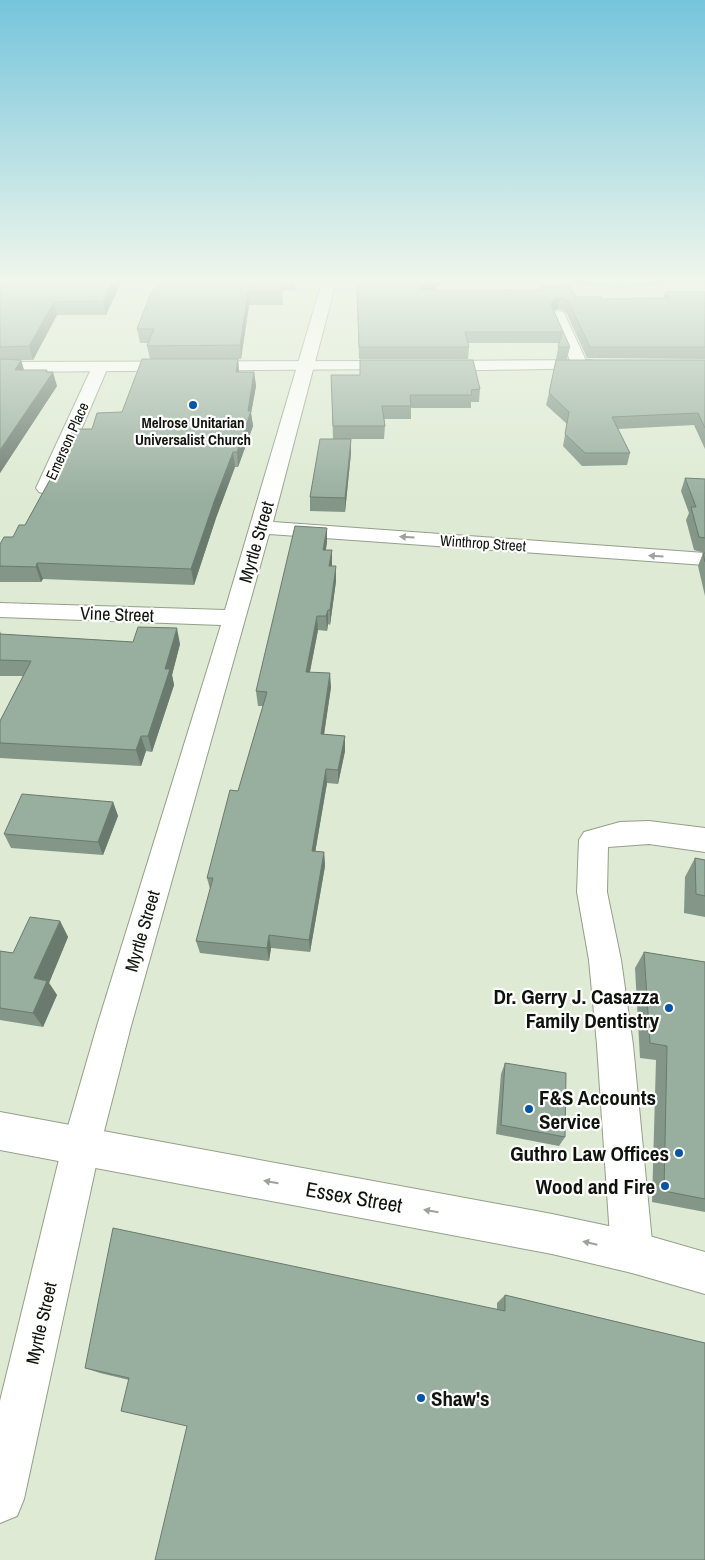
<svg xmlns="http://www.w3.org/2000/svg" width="705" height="1560" font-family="'Archivo Narrow',sans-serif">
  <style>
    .water { fill: #68dfc9 }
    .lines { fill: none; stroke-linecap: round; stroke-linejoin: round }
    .minor-casing { stroke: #949f8a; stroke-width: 2 }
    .tertiary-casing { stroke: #949f8a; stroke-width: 2 }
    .minor { fill: #fff; fill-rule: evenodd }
    .tertiary { fill: #fff; fill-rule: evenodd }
    .wall { fill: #839688 }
    .shaded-wall { fill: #6a7a6f }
    .building { fill: #98ae9e; stroke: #6a7a6f }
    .oneway { fill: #9fa19d }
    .poi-dot { fill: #0456a4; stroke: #fff; stroke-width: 2 }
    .labels { text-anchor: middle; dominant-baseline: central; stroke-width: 4.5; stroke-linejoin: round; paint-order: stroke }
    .far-poi-label { font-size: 15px; font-weight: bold; fill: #0f130b; stroke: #fff }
    .far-street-label { font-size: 15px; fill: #0f130b; stroke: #fff }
    .street-label { font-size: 18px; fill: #0f130b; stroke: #fff }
    .near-poi-label { font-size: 21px; font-weight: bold; fill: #0f130b; stroke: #fff; text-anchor: end }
    .near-street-label { font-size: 21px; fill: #0f130b; stroke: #fff }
  </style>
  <rect width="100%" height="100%" fill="#deead3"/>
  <!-- water -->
  <polygon class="water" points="544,282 695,282 619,288"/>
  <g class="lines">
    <defs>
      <g id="minor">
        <polygon points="322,282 336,282 273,522 705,553 705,565 269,534 131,1026 100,1147 24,1499 17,1516 0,1523 0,1401 62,1147 97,1026 221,625 0,617 0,603 225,610"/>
        <polygon points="558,311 563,312 565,315 588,365 586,368 574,368 572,365 551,315 553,312"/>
        <polygon points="100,362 106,364 108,367 56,488 53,492 46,494 39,492 36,488 92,367 94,364"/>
        <polygon points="649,821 705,828 705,852 649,844 608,847 607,892 621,960 633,1045 653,1252 646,1266 632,1273 618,1266 611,1252 597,1045 589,960 577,892 579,840 584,832 620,822"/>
      </g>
      <g id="tertiary">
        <polygon points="591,360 597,362 599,365 597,368 436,371 430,369 428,366 430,363 436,361"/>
        <polygon points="396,361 402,363 404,366 402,369 0,372 0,362"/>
        <polygon points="0,1112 552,1214 632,1231 705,1252 705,1294 632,1273 552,1254 0,1150"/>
      </g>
    </defs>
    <!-- minor casing -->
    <use href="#minor" class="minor-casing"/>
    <!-- tertiary casing -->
    <use href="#tertiary" class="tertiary-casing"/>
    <!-- minor -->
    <use href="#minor" class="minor"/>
    <!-- tertiary -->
    <use href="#tertiary" class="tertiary"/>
  </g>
  <!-- wall -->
  <g class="wall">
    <polygon points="0,282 121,282 106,315 57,315 33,360 21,360 24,370 48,372 57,386 0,473"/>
    <polygon points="159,282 295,282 295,290 282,290 283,305 249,305 241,359 238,359 239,372 254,372 256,386 251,413 253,426 238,467 235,467 216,518 194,585 43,579 41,582 0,582 0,544 13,537 25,525 61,460 60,458 92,429 122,412 150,359 147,346 148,343 140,343 137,329"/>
    <polygon points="358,282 443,282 432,290 539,290 540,286 576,297 602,299 663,298 665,292 705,292 705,359 587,358 567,314 563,310 558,309 554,310 570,347 567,359 556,359 559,343 468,343 469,347 468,359 359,359 357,299 357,288"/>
    <polygon points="360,360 480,389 479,402 471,402 471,408 411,408 411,419 384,419 385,426 384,439 351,439 351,453 345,512 310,511 310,497 333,439 331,375 360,375"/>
    <polygon points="705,360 705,449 694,425 618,429 630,453 627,465 582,466 563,446 567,424 546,405 549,393"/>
    <polygon points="685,478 705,479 705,553 694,550 686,520 689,513 681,491"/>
    <polygon points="327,528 327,542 326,550 336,581 330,625 328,624 327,631 318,630 310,672 331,687 324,734 345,736 345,751 338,784 327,783 315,852 324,852 325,866 310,952 271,948 269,961 200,953 196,941 210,889 207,878 238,791 263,706 258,706 256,691"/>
    <polygon points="703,553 705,553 705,596 698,566"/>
    <polygon points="0,631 1,634 133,642 180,644 172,675 174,685 152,752 146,751 141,766 0,758 0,721 23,676 0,676"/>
    <polygon points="113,802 118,816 103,855 11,848 4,834"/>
    <polygon points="695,858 705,860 705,917 684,913 685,877"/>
    <polygon points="60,921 68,937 49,983 57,995 43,1027 0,1020 0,951 13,953"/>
    <polygon points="644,952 705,962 705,1212 652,1202 656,1060 640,1058 635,968"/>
    <polygon points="505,1063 565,1137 559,1146 496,1134 501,1074"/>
    <polygon points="505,1295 705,1343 187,1426 129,1380 100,1373 85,1368 497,1309 497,1303"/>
  </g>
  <!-- shaded-wall -->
  <g class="shaded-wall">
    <polygon points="112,282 121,282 106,315 103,301"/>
    <polygon points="428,282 443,282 417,301 418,290"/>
    <polygon points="248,292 249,305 241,359 240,345"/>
    <polygon points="560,298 558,309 551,311 551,305 553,300"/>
    <polygon points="54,302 57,315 33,360 29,346"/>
    <polygon points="238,359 239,373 236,372"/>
    <polygon points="21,360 25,374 15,370"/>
    <polygon points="47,370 49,378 53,372 57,386 0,473 0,450"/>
    <polygon points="254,372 256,386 251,413 253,426 238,467 237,452 248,411"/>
    <polygon points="351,439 351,453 345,512 345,498"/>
    <polygon points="233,452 235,467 216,518 194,585 191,569 214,502"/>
    <polygon points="327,528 327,542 323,564 323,550"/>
    <polygon points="332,550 332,565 330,580 329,566"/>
    <polygon points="37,563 43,579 41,582 36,567"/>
    <polygon points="336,566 336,581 330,625 330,610"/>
    <polygon points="328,610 328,624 327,631 326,616"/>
    <polygon points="317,616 318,630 307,686 306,672"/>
    <polygon points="177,628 180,644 172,675 174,685 152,752 148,736 165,669"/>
    <polygon points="330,673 331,687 322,748 321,734"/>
    <polygon points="141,736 146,751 141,766 136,750"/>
    <polygon points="345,736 345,751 338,784 338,770"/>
    <polygon points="326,769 327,783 313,865 312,851"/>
    <polygon points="113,802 118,816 103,855 98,842"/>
    <polygon points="324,852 325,866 310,952 309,940"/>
    <polygon points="60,921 68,937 49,983 57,995 43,1027 33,1013 34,978"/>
    <polygon points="269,935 271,948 269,961 267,948"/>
  </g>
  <!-- building -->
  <g class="building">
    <polygon points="0,282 112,282 103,301 54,302 29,346 0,347"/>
    <polygon points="159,282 281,282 282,292 248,292 240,345 147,346 154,329 137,329 150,295"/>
    <polygon points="358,282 428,282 418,290 541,290 540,286 570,286 576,297 601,297 602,299 670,298 665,292 705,292 705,347 590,347 569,303 565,299 560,298 553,300 551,305 570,347 558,347 562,332 465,332 469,347 359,347 357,288"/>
    <polygon points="0,359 21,360 15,370 47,370 46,372 53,372 0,450"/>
    <polygon points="142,359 238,359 236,372 254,372 248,411 251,411 237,452 233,452 214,502 191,569 37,563 36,567 0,566 0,544 4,537 13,537 19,525 25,525 62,458 60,458 73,429 92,429 97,413 122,412"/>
    <polygon points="360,360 473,360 480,389 471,390 472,395 410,395 411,406 382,406 385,426 333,426 331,375 360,375"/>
    <polygon points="556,360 705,360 705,428 698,413 612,417 630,453 585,453 565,434 569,412 549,393"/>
    <polygon points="320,439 351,439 345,498 310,497"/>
    <polygon points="685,478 705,479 705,538 699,537 691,507 696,507"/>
    <polygon points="295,526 327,528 323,550 332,550 329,566 336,566 330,610 328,610 326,616 317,616 306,672 330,673 321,734 345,736 338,770 326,769 312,851 324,852 309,940 269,935 267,948 196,941 213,878 207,878 230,790 238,791 267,692 256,691"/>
    <polygon points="703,553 705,553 705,562"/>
    <polygon points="138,627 177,628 165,669 170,669 148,736 141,736 136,750 0,743 0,721 31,661 0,660 0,634 133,642"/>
    <polygon points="22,794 113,802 98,842 4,834"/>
    <polygon points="695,858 705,860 705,896 696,894"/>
    <polygon points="30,917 60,921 34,978 47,981 33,1013 0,1008 0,951 13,953"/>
    <polygon points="644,952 705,962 705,1199 664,1191 667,1046 650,1043"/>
    <polygon points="505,1063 566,1073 565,1137 501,1125"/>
    <polygon points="113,1228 505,1311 505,1295 705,1343 705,1560 155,1560 187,1426 121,1411 129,1378 85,1368"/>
  </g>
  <!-- one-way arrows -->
  <defs><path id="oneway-solid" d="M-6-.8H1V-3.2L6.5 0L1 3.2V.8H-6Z" transform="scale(1.25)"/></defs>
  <g class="oneway">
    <use href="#oneway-solid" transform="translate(407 537) rotate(-176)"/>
    <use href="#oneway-solid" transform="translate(656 556) rotate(-176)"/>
    <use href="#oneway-solid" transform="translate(271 1182) rotate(-170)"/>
    <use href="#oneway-solid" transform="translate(431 1211) rotate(-170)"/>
    <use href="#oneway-solid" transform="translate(590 1243) rotate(-167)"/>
  </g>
  <!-- sky -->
  <linearGradient id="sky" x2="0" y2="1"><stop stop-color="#75c5dc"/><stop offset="0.56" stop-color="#f0f6eb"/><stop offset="1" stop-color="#f0f6eb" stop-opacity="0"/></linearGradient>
  <rect width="705" height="501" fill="url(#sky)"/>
  <!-- markers -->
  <g class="poi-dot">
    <circle cx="193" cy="405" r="5"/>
    <circle cx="669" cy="1008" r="5"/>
    <circle cx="529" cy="1109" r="5"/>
    <circle cx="679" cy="1153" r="5"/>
    <circle cx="665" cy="1186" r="5"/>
    <circle cx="421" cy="1398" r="5"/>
  </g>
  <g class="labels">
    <!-- far-poi labels -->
    <g class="far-poi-label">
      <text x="193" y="422">Melrose Unitarian<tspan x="193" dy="17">Universalist Church</tspan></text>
    </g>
    <!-- far-street labels -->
    <g class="far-street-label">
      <text transform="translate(67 441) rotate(-66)">Emerson Place</text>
      <text transform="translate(483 543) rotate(4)">Winthrop Street</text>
    </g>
    <!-- street labels -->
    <g class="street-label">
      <text transform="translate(256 542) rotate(-74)">Myrtle Street</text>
      <text transform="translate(117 614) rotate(2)">Vine Street</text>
      <text transform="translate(142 931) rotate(-74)">Myrtle Street</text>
      <text transform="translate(41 1323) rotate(-77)">Myrtle Street</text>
    </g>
    <!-- near-poi labels -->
    <g class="near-poi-label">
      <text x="659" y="996">Dr. Gerry J. Casazza<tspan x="659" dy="24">Family Dentistry</tspan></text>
      <text x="539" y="1097" text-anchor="start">F&amp;S Accounts<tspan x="539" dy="24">Service</tspan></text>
      <text x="669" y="1153">Guthro Law Offices</text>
      <text x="655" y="1186">Wood and Fire</text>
      <text x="431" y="1398" text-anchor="start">Shaw's</text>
    </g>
    <!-- near-street labels -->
    <g class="near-street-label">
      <text transform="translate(354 1197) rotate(10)">Essex Street</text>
    </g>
  </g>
</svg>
